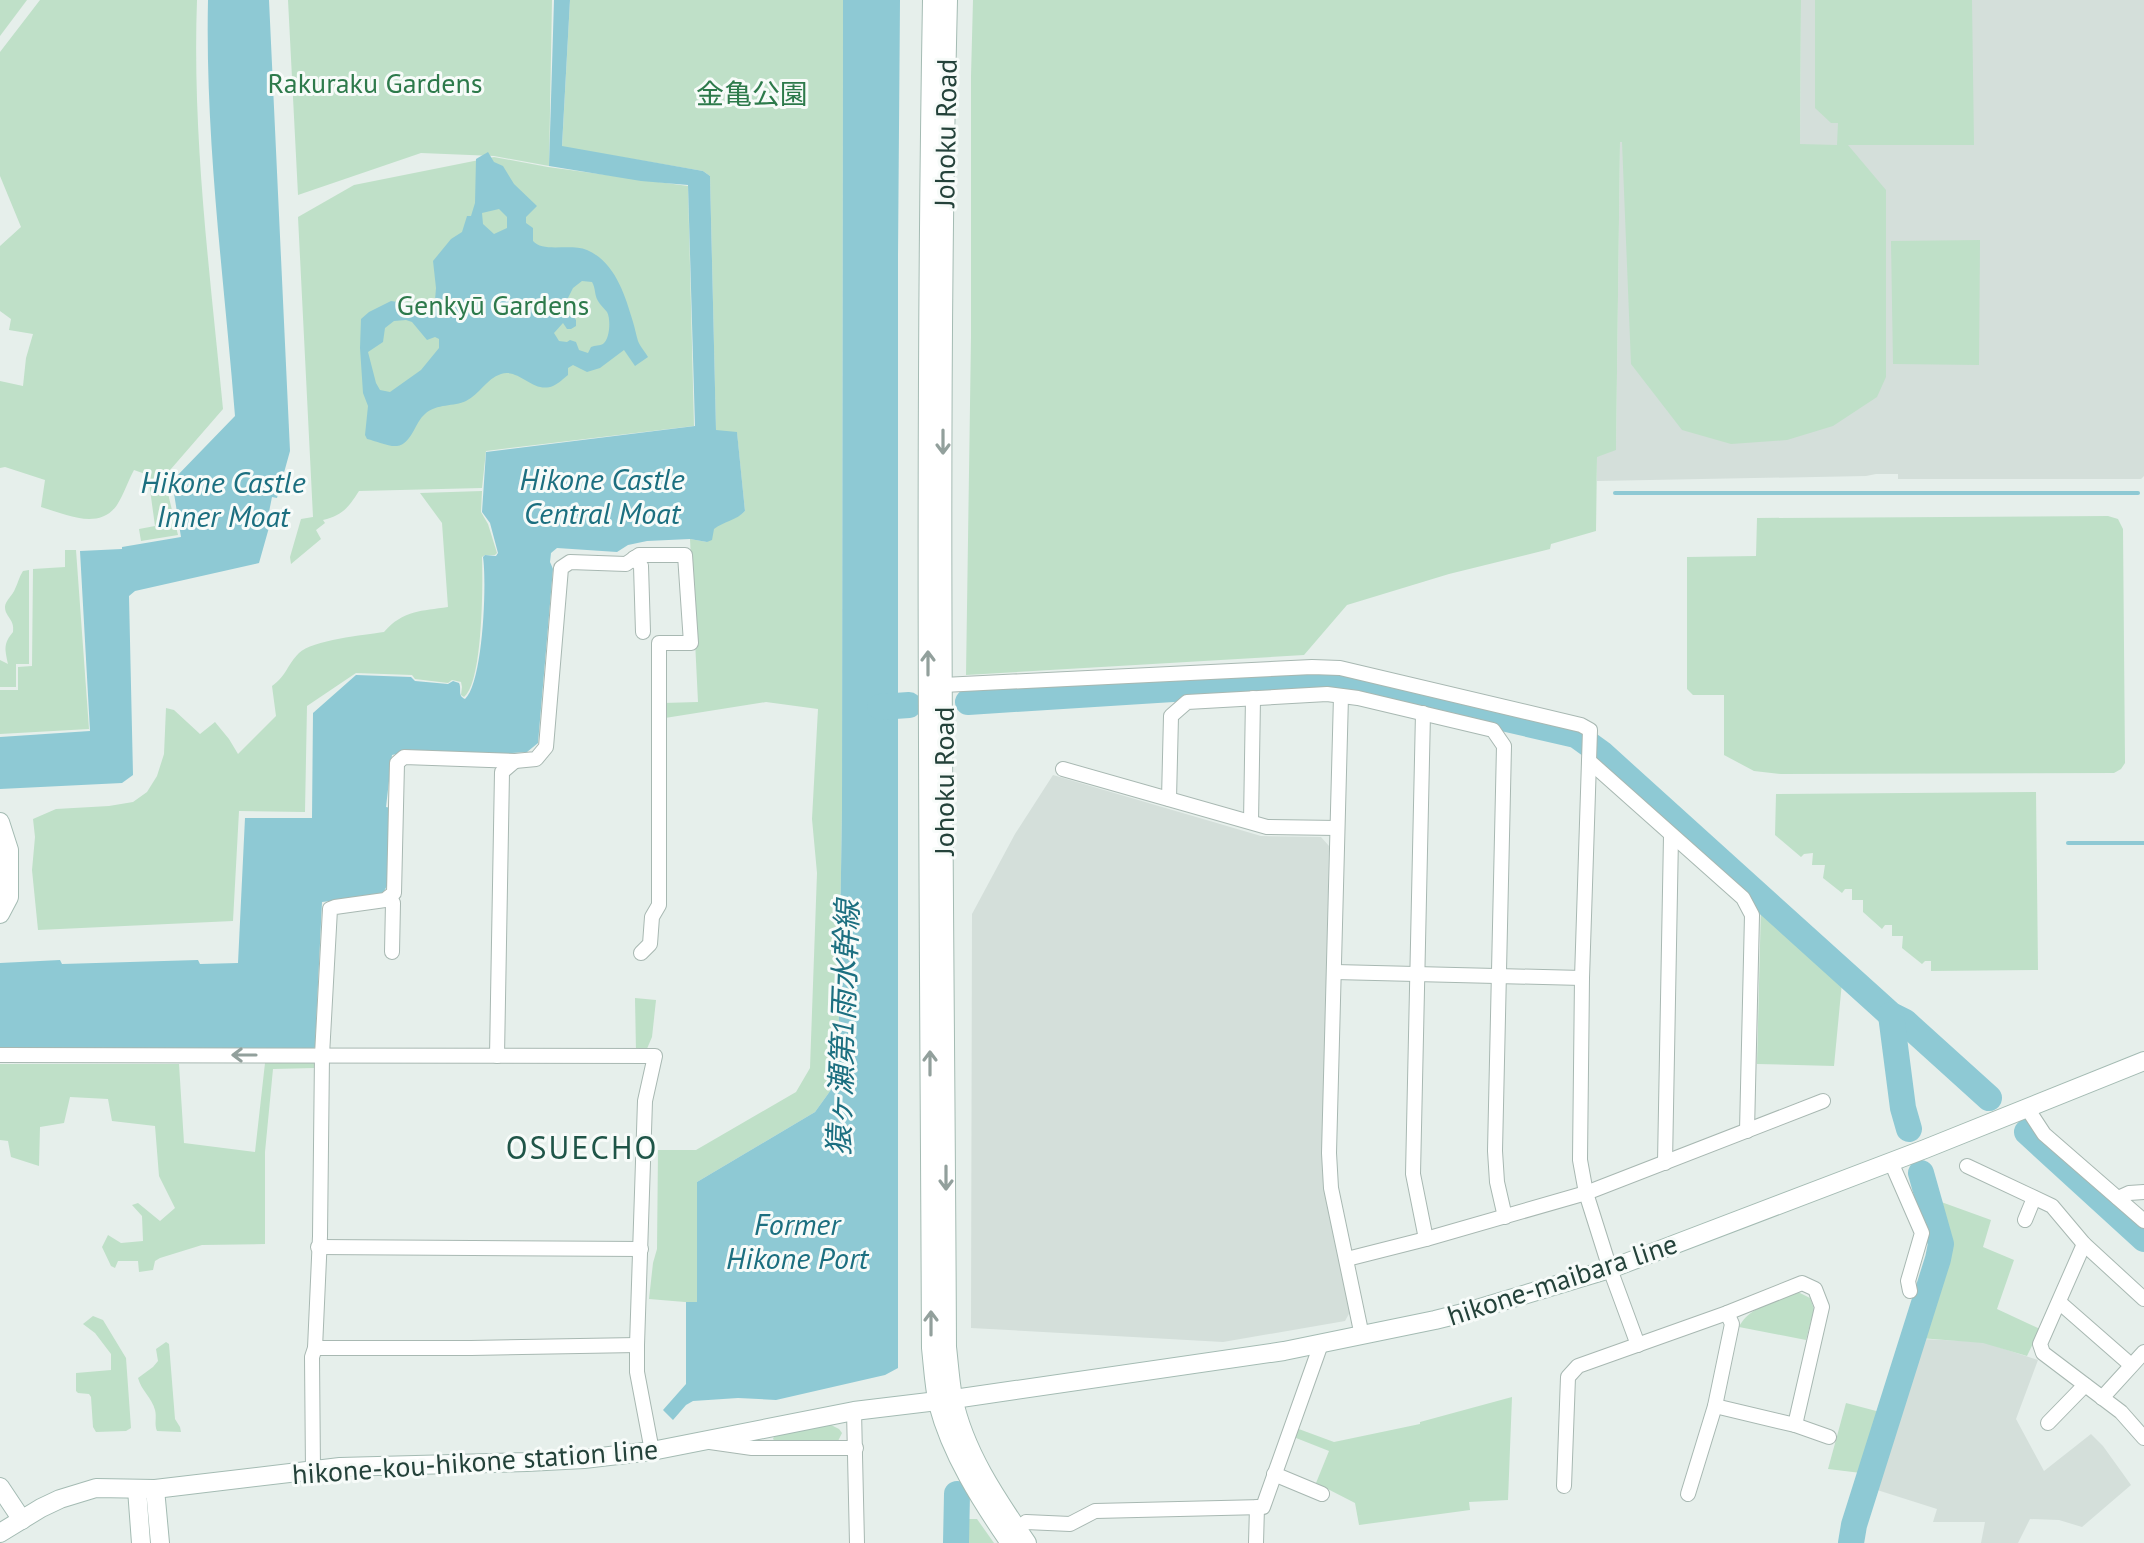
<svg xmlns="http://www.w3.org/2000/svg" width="2144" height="1543" font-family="'PT Sans','Noto Sans JP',sans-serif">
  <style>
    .built { fill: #d4dfda }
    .green { fill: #bfe0c8 }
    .water { fill: #8ec9d4; fill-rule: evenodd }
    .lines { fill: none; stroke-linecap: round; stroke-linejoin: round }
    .stream { stroke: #8ec9d4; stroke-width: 4 }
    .river { stroke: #8ec9d4; stroke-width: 26 }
    .street-casing { stroke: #a8b8b2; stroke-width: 16 }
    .secondary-casing { stroke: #a4bbb3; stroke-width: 20 }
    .street { stroke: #fff; stroke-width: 14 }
    .secondary { stroke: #fff; stroke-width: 18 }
    .oneway { stroke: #92a09c }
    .labels { text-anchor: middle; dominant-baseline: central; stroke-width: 6; stroke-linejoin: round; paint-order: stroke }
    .park-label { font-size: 28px; fill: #2d7a4b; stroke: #f7fbf9 }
    .street-label { font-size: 28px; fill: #24423a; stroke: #f7fbf9 }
    .water-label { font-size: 30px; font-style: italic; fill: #1c6f80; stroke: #f7fbf9 }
    .quarter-label { font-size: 32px; letter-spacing: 2px; fill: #1f5548; stroke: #f7fbf9 }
  </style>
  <rect width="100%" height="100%" fill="#e6efeb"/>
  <!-- built -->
  <g class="built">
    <polygon points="1801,0 2144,0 2144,476 2141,479 1898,479 1898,474 1876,474 1866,476 1597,481 1597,456 1616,449 1620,142 1800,144"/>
    <polygon points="1053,775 1261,836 1321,837 1329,846 1322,1166 1324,1184 1350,1312 1345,1321 1223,1342 971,1328 972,914 1015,834"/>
    <polygon points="1923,1339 1983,1342 2038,1360 2016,1419 2044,1471 2091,1434 2103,1446 2131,1485 2082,1527 2059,1520 2030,1519 2018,1543 1981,1543 1985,1522 1933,1522 1937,1509 1874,1489"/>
  </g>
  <!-- green -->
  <g class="green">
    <polygon points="0,0 27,0 0,36"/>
    <path d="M40 0H197C192 137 210 273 223 409L164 477 178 535 141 541 139 529 155 526 148 475 134 470C128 481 124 494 117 505 99 531 65 514 41 507L45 480 5 467 0 468V381L23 386 26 358 33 334 9 330 11 319 0 311V246L21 227 0 176V52Z"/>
    <polygon points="288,0 552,0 549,166 494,156 421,153 298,195"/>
    <path d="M570 0H843L842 807 838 1069 833 1087 815 1112 697 1182V1303L649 1299 653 1263 657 1249 658 1150H696L796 1092 810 1068 817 873 812 819 818 709 766 702 665 718 663 703 698 702 690 539 707 542C709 538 710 533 713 529 722 519 736 520 745 511L737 433 716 431 710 176 703 171 562 147Z"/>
    <polygon points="973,0 1801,0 1800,144 1837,145 1838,123 1831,123 1815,108 1815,0 1972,0 1974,145 1848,145 1886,190 1886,377 1877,397 1833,426 1787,440 1731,444 1682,430 1631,364 1622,142 1620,142 1616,450 1597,457 1596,531 1551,544 1550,549 1449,574 1347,605 1304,655 966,675 971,337 971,76"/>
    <path d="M494 157 548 167 688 186 694 426 486 451 482 488 359 491C348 508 343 515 323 520L325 523 316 530 321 539 291 564 290 557 301 519 313 517 298 217 354 185Z"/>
    <polygon points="1980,240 1979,365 1893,364 1891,241"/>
    <path d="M482 491 481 512 488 524 497 553 495 555H485L482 557C483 583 483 683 464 697L461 695 462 687 461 682 452 680 448 683 415 679 412 675 356 673 307 706 305 812 239 811 233 921 38 930 32 870 35 837 33 819 56 809 109 806 133 802 147 792 157 776 164 754 166 708 174 710 200 734 215 722 229 739 238 754 276 716 272 686C287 675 287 665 299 653 312 640 365 635 384 632 403 610 422 611 448 607L442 523 420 493Z"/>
    <polygon points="2108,516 2118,519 2123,529 2125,763 2121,769 2114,773 1781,774 1754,771 1724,755 1724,695 1693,695 1687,689 1687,557 1756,556 1757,518"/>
    <polygon points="65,550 76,550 89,729 0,734 0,690 18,690 18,667 32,666 33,569 65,567"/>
    <path d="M29 570V664H16V687H0V660L8 664C5 649 3 644 13 632 15 619 5 617 5 607 5 601 13 595 15 589 18 583 19 577 23 571Z"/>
    <polygon points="2036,792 2038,970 1931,971 1931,961 1925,961 1922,964 1902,948 1903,936 1892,936 1892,925 1885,925 1882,929 1863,912 1863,900 1852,900 1852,889 1845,889 1842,893 1823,878 1825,865 1812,865 1813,853 1804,854 1801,857 1775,835 1776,794"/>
    <polygon points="1761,906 1842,982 1834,1066 1757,1064"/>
    <polygon points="635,998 656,1000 652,1037 646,1051 636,1051"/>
    <polygon points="315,1062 314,1068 273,1069 265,1152 265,1244 202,1245 160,1258 155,1261 153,1270 139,1272 138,1261 118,1261 115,1268 111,1266 102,1247 108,1235 121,1243 143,1241 142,1216 132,1205 138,1203 160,1221 175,1208 159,1176 155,1126 112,1121 108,1099 70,1097 64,1123 40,1127 39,1166 11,1157 8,1141 0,1140 0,1064 179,1064 184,1143 255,1152 265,1063"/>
    <polygon points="1933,1199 1991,1220 1983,1247 2014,1260 1997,1309 2040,1329 2027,1356 1983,1343 1920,1338 1946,1253 1946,1241"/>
    <path d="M1798 1292 1810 1298 1814 1309 1806 1340 1739 1327C1749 1306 1778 1301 1798 1292Z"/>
    <polygon points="93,1316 103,1320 126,1358 131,1428 126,1431 96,1432 93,1427 91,1397 89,1394 78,1393 76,1391 76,1373 111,1370 111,1354 95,1333 83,1324"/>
    <path d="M166 1342 169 1344 175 1419 180 1427 181 1432 157 1431C154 1424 157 1417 155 1410 152 1398 141 1390 138 1378L153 1367 158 1361 156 1349Z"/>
    <polygon points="1512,1397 1508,1500 1469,1502 1470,1510 1359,1525 1355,1503 1316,1483 1329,1451 1291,1436 1296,1428 1334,1442 1420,1424 1420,1422"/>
    <polygon points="1846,1403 1880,1412 1861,1473 1828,1469"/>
    <polygon points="831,1425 839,1429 842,1433 838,1441 774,1441 773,1438 777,1435"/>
    <polygon points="969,1519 977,1519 994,1543 963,1543 964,1521"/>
  </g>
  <!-- water -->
  <g class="water">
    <path d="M208 0H269L290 451 277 498 272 497 267 522 270 524 259 563 135 591 129 596 133 775 122 783 0 789V737L90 731 80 551 122 549V547L181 537 172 481 235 416C224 278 205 139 208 0Z"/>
    <path d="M554 0H570L562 146 703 171 710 176 716 430 737 432 745 511C737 520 723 522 714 529L712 540 707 542 690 539 647 541 628 545 617 552 557 548 551 553 550 562 553 569 538 743 527 752 477 755 405 752 392 755 386 807 391 808 388 884 383 893 379 895 322 902 315 1047 310 1051H0V963L60 960 62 964 198 960 200 964 238 963 245 818H312L313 713 356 675 411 677 415 681 448 684 453 681 459 683C462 689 457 696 465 699 483 683 487 583 483 557L485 555 496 556 498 553 490 523 482 512 486 452 695 426 688 185 641 181 549 166Z"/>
    <polygon points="843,0 900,0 898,255 898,1368 885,1375 776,1400 738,1398 693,1401 686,1405 673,1420 663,1410 686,1384 686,1302 697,1302 697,1182 815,1112 833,1087 838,1069 842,807"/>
    <path d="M488 152 494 162 503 166 514 184 537 206 526 217V223L533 228V241C543 253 570 243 587 250 615 262 625 295 633 322 635 328 636 335 638 341 640 346 645 352 648 357L635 366 624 350 600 368 587 372 573 365 568 368V375C564 378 558 384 553 386 533 394 520 368 501 374 486 379 480 394 466 401 454 407 437 403 425 414 415 422 412 444 397 446 389 447 376 441 367 439L365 435 368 406 363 393 360 348 361 319 369 312 391 301 425 306 435 300 436 288 433 261 451 239 462 232 467 216H471L475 203 476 159ZM499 209 507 217V228L494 234 483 224 482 213ZM582 281 592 282C596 289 594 294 598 301 600 305 604 308 607 312 611 319 610 339 603 344 600 346 595 345 591 347L588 353 579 350 576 342 570 340 567 342 559 341 554 333 563 323 567 329H571L576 326V320L573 316H569L562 310 573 288ZM406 320 412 322 427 340 435 337 439 339V348L421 370 390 392 380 390 376 383 368 352 383 342 385 328 394 321Z"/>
  </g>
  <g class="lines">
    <!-- stream -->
    <g class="stream">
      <polyline points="1615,493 2138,493"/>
      <polyline points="2068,843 2144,843"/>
    </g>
    <!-- river -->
    <g class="river">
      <polyline points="968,702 1332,679 1576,735 1601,753 1891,1015 1905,1022 1989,1098"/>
      <polyline points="880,707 909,705"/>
      <polyline points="1891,1015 1903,1108 1909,1129"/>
      <polyline points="2027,1132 2144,1239"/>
      <polyline points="956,1543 957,1494"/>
      <polyline points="1851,1543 1854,1525 1938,1259 1941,1244 1921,1173"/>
    </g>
    <defs>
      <g id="street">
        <polyline points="634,558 641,566 643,632"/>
        <polyline points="943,685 1312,667 1340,668 1581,725 1590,730 1582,978 1580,1160 1586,1193 1610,1269 1638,1345"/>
        <polyline points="1341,696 1329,1153 1331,1188 1362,1336"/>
        <polyline points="1423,713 1413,1174 1426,1239"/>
        <polyline points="1589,761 1743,898 1752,915 1747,1131"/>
        <polyline points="1063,769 1267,827 1337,828"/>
        <polyline points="1169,799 1171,716 1187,702 1327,694 1358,698 1493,730 1504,746 1495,1151 1497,1182 1505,1217"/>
        <polyline points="1251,822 1253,698"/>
        <polyline points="389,897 393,903 392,952"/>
        <polyline points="1335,972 1582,978"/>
        <polyline points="0,1055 655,1056 645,1101 637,1345 637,1372 652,1451"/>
        <polyline points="497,1056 502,772 515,761"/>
        <polyline points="2027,1108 2044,1134 2144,1221"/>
        <polyline points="1891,1162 1922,1233 1908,1281 1910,1291"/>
        <polyline points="1665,1163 1671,836"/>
        <polyline points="1967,1166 2052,1206 2084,1244 2144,1299"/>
        <polyline points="2118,1198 2129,1193 2144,1192"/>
        <polyline points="2025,1220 2034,1198"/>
        <polyline points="2084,1244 2040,1344 2043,1353 2121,1412 2144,1438"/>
        <polyline points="318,1247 641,1249"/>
        <polyline points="1347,1259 1426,1239 1586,1193 1823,1101"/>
        <polyline points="2059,1302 2131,1365"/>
        <polyline points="315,1348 471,1348 637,1345"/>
        <polyline points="2102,1398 2144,1352"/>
        <polyline points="854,1411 857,1543"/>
        <polyline points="2048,1423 2085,1385"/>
        <polyline points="1795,1425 1829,1437"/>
        <polyline points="710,1442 752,1448 856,1448"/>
        <polyline points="313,1471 312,1357 315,1348 320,1236 322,1055 330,909 335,907 385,900 394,893 397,763 404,757 515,761 536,759 546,747 561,568 570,562 626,564 639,555 685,555 691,643 659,643 659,905 652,917 650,944 641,953"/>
        <polyline points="1274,1474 1322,1494"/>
        <polyline points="1564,1486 1568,1377 1578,1366 1727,1313 1802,1283 1815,1289 1822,1307 1795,1425 1715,1406"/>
        <polyline points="1688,1494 1715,1406 1732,1324 1727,1313"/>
        <polyline points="1017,1529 1026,1522 1070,1524 1095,1511 1263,1507 1321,1344"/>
        <polyline points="1256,1543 1257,1507"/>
      </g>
      <g id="secondary">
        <path d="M932 0C924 449 929 899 931 1348 933 1366 934 1386 938 1404 951 1454 981 1501 1010 1543"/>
        <path d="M948 0C937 449 945 898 947 1347 949 1364 950 1381 953 1397 964 1451 996 1498 1027 1543"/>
        <polyline points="0,822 9,850 9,897 0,914"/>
        <polyline points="0,1487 22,1520"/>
        <polyline points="137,1489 141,1543"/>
        <polyline points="155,1489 160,1543"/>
        <polyline points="0,1533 41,1508 60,1499 96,1488 155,1489 340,1467 527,1462 584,1459 652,1451 854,1411 954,1399 1284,1351 1435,1320 1463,1313 1610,1269 1925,1149 2144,1061"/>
      </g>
    </defs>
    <!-- street casing -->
    <use href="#street" class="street-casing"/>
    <!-- secondary casing -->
    <use href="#secondary" class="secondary-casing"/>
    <!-- street -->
    <use href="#street" class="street"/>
    <!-- secondary -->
    <use href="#secondary" class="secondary"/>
  </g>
  <!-- one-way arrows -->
  <defs><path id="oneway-shaft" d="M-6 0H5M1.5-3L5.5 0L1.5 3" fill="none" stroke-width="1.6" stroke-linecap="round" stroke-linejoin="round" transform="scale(2)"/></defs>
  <g class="oneway">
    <use href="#oneway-shaft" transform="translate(943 442) rotate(90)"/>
    <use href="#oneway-shaft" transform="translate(928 663) rotate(-90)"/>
    <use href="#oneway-shaft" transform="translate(244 1055) rotate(-180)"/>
    <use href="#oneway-shaft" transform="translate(930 1063) rotate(-90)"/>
    <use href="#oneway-shaft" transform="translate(946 1178) rotate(90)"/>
    <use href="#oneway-shaft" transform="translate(931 1323) rotate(-90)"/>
  </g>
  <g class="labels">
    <!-- park labels -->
    <g class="park-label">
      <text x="375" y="82">Rakuraku Gardens</text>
      <text x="752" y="93">金亀公園</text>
      <text x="493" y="304">Genkyū Gardens</text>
    </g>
    <!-- street labels -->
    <g class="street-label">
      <text transform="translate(945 133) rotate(-89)">Johoku Road</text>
      <text transform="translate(943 781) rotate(-90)">Johoku Road</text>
      <text transform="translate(1562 1279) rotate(-18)">hikone-maibara line</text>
      <text transform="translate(475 1461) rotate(-4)">hikone-kou-hikone station line</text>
    </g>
    <!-- water labels -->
    <g class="water-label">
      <text x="602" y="478">Hikone Castle<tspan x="602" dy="34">Central Moat</tspan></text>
      <text x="223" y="481">Hikone Castle<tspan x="223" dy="34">Inner Moat</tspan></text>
      <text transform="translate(842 1028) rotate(-88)">猿ヶ瀬第1雨水幹線</text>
      <text x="797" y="1223">Former<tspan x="797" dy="34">Hikone Port</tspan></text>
    </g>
    <!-- quarter labels -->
    <g class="quarter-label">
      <text x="582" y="1147">OSUECHO</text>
    </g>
  </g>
</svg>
